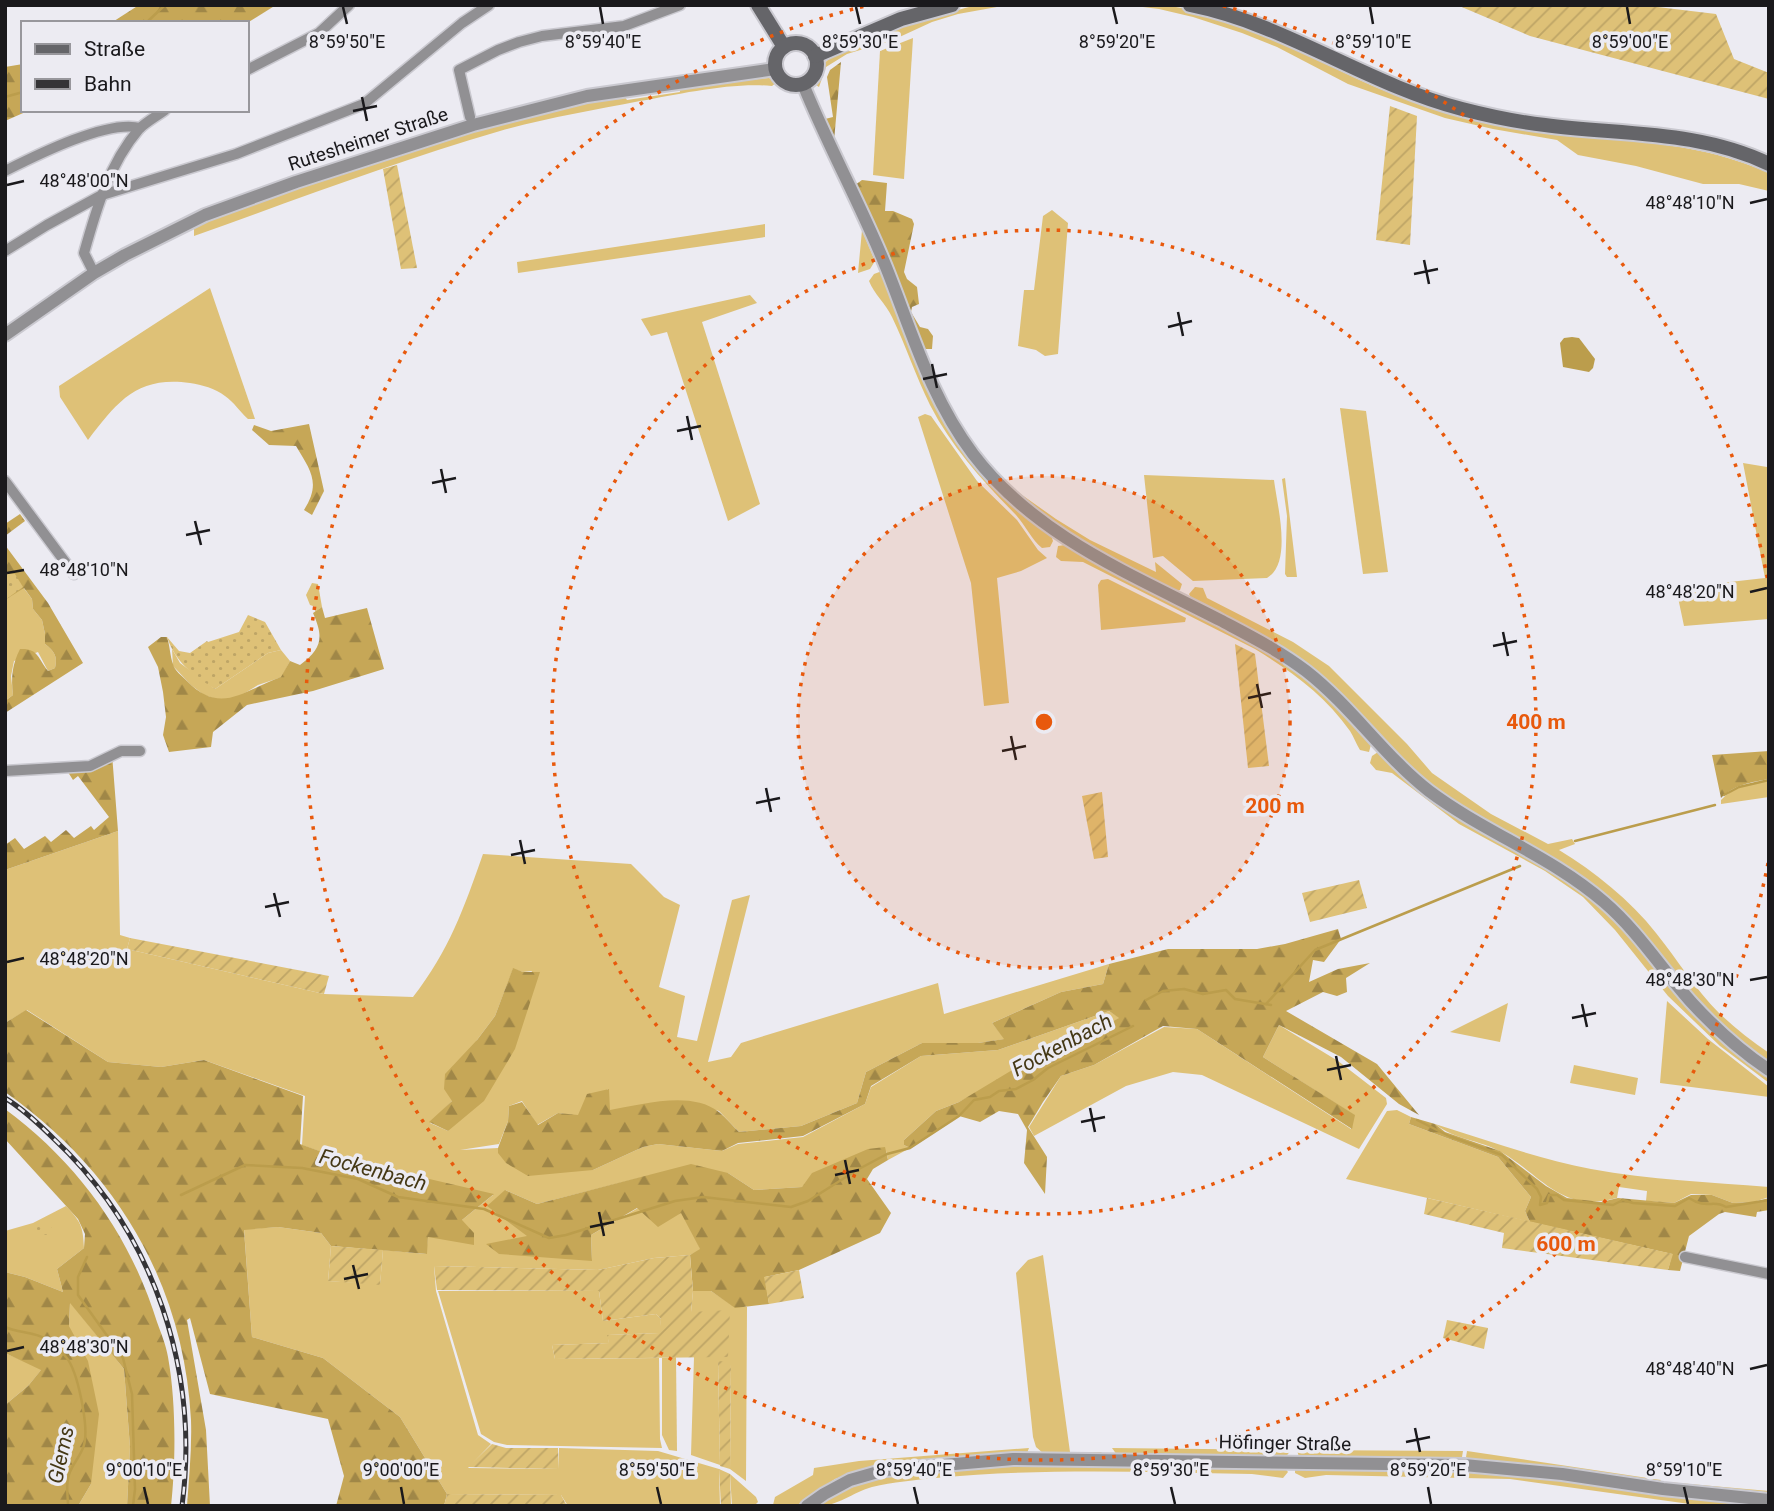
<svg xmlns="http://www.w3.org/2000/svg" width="1774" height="1511" font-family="Roboto,sans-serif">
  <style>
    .grass { fill: #dec177; fill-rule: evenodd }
    .forest { fill: url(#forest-firs) }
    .park { fill: url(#park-dots) }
    .garden { fill: url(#garden-furrows) }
    .water { fill: #bb9d4c }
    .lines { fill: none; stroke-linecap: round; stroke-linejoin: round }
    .stream { stroke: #bb9d4c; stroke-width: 2.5 }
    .minor-casing { stroke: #cac9d0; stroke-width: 13 }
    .tertiary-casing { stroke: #cac9d0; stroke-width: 16 }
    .secondary-casing { stroke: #cac9d0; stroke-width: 18 }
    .minor { stroke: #919093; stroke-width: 10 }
    .tertiary { stroke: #919093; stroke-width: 12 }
    .secondary { stroke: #656569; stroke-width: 14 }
    .rail-casing { stroke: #343336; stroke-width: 5 }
    .rail { stroke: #ecebf2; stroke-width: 2.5; stroke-dasharray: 8; stroke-linecap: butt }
    .ticks { fill: none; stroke: #1a191c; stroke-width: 2.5 }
    .ring { fill: none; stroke: #e8590c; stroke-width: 3.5; stroke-dasharray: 3.5 7 }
    .labels { text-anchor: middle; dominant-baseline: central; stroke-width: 7; stroke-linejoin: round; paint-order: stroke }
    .street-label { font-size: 19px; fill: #1a191c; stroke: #ecebf2 }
    .water-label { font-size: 21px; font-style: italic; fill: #453815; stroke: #ecebf2 }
    .ticks-label { font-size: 18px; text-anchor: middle; fill: #1a191c; stroke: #ecebf2; stroke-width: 7; stroke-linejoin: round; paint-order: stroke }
    .centre { fill: #e8590c; stroke: #ecebf2; stroke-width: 3.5 }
    .ring-label { font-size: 21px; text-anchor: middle; font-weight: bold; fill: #e8590c; stroke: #ecebf2; stroke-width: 7; stroke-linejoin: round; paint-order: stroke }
  </style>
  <defs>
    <pattern id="forest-firs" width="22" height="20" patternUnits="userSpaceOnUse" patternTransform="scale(1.75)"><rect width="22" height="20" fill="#c6a757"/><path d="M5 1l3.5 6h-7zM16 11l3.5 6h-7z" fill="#a08747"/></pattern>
    <pattern id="park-dots" width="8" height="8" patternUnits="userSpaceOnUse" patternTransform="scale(1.75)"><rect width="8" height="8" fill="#dec177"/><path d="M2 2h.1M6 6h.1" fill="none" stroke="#bea566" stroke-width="1.8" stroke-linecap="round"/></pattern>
    <pattern id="garden-furrows" width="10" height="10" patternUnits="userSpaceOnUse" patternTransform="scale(1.75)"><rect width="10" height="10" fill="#dec177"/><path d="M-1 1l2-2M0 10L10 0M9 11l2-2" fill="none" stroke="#bea566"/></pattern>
  </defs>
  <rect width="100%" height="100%" fill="#ecebf2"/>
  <!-- grass -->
  <g class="grass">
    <path d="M976 5H1008L958 14 932 22 893 40 847 54 826 67 819 87 816 85C817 79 819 71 823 65 844 40 943 14 976 5Z"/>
    <path d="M1127 5C1141 5 1156 4 1170 6 1263 20 1342 82 1431 107 1475 120 1521 130 1567 135 1641 143 1698 142 1769 173V191L1739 184H1703L1636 166 1578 155 1557 140 1493 129 1445 118 1348 84 1277 47 1242 33 1193 17 1159 9Z"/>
    <polygon points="913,38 904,179 873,175 880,51"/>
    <path d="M769 78 777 82 772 86C732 82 680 94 640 101 594 110 546 118 500 131 397 161 295 200 194 236V225L240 207 447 137 615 97 624 96 627 100 680 92 679 86Z"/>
    <polygon points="1052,210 1068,223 1058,354 1045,356 1036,350 1018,346 1024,290 1034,290 1043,216"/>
    <polygon points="765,224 765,237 518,273 517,262"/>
    <polygon points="862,230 875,261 870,269 858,273"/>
    <path d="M882 271 923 379 944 420 1027 517 1051 535 1053 541 1050 547 1042 548C1032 540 1025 525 1016 515 983 481 952 448 930 405 916 377 906 346 892 317 886 304 874 294 869 281L874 274Z"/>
    <path d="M210 288 255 419H248C240 412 234 402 225 396 215 388 202 385 190 383 137 376 118 401 88 440L60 397 59 386Z"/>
    <polygon points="750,295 757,303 702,322 760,504 728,521 667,332 651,336 641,319"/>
    <polygon points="1340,408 1366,411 1388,572 1363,574"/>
    <polygon points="925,414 931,416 977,481 1017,520 1038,550 1047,558 1021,571 997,578 1009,703 984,706 971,583 918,417"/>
    <polygon points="1743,463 1767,467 1769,479 1769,619 1684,626 1676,588 1765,578"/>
    <path d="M1144 475 1274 480C1277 505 1293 563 1267 578L1193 581 1163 556 1153 558Z"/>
    <polygon points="1285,478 1297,577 1287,577 1285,574 1287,516 1282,479"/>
    <polygon points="1015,490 1056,519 1090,540 1156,572 1155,562 1182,584 1180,590 1175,592 1082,544 1015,494"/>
    <path d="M1065 545 1202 616 1300 671 1372 741 1369 752 1360 750C1356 744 1354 737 1350 731 1325 695 1291 671 1255 649L1083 562 1061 561 1056 557 1058 546Z"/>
    <polygon points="1108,579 1186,618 1185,622 1101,630 1098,585 1101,580"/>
    <polygon points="312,583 318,584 322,607 315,612 316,607 310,605 306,595"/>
    <path d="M23 587 32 599 33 609 42 620 45 634V644C54 651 58 656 55 668L48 671 38 652 14 661 11 676 13 695 5 701V600Z"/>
    <path d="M1195 587 1203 588 1207 598 1293 642 1329 666 1407 744 1432 773 1491 814 1548 844 1572 839 1575 844 1559 850C1595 872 1630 900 1656 933 1677 959 1695 989 1719 1013 1734 1027 1751 1041 1769 1053V1064L1746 1048 1709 1015 1624 914 1451 801 1404 762 1348 702 1192 600 1189 594Z"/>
    <polygon points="172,649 180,663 215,689 268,653 281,650 290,661 282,677 258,685 237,698 219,700 204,695 191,685 173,666"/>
    <polygon points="1378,752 1602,905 1732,1048 1769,1076 1769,1083 1720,1046 1668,996 1615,930 1583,897 1545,871 1459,824 1392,773 1376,770 1370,763 1372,756"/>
    <path d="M1769 781V797L1721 804V800C1733 787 1751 783 1769 781Z"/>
    <path d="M118 831 120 935 130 938 127 949 324 994 413 997C449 951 464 908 483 854L631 864 664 897 680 905 659 987 685 996 677 1037 697 1041 732 900 750 895 708 1062 731 1057 741 1043 938 983 944 1014 1109 964 1103 984 1061 992 992 1023 1005 1039 978 1043H922L866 1072 857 1103 801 1126 739 1132 719 1111 683 1101 653 1103 609 1111 608 1089 578 1116 558 1113 537 1125 522 1101 509 1106 508 1121 499 1144 460 1150 498 1148 499 1153 593 1170 643 1147 658 1144 722 1151 738 1144 803 1137 865 1104 871 1087 921 1056 998 1050 1109 1011 1120 1018 959 1102 936 1111 904 1140V1145L910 1148 888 1160 886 1151 802 1187 754 1190 728 1173 651 1175 537 1204 505 1190 592 1260 591 1235 638 1208 681 1211 701 1250 690 1255 654 1258 598 1270 434 1266 436 1291 478 1435 491 1444 468 1468 559 1469V1448L658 1451 719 1469 720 1506H568L561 1495 447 1494 400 1417 323 1358 252 1337 244 1229 278 1227 321 1233 331 1246 328 1281 380 1284 383 1250 426 1254 428 1236 462 1220 493 1195 361 1166 302 1145 305 1096 204 1060 161 1067 108 1062 27 1010 5 1023V870ZM513 969 523 972 532 971 448 1131 430 1123 452 1101 477 1040 495 1016Z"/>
    <polygon points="1667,1001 1708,1039 1769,1087 1769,1097 1660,1083"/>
    <polygon points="1508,1003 1500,1042 1450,1032"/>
    <polygon points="1279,1025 1338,1061 1386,1098 1387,1104 1359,1149 1202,1075 1173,1072 1126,1086 1034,1136 1029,1127 1061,1076 1094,1065 1164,1027 1197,1029 1351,1129 1354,1115 1263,1057"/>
    <polygon points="1574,1065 1638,1078 1635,1095 1570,1083"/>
    <polygon points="1397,1110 1411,1117 1409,1124 1498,1157 1531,1197 1525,1211 1530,1222 1346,1179 1387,1111"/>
    <path d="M1435 1124C1487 1140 1538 1159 1591 1169 1650 1180 1710 1182 1769 1187V1197L1754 1202 1733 1203 1712 1195 1691 1194 1674 1203 1646 1201 1647 1191 1619 1187 1617 1198C1560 1213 1543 1176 1501 1152 1480 1140 1455 1140 1435 1124Z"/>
    <path d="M66 1206C81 1222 83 1226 84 1248L57 1269 63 1292 25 1277 5 1272V1231L33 1223Z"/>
    <polygon points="1043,1255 1070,1452 1102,1452 1099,1455 1044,1454 1036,1447 1033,1437 1016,1273 1028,1260"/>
    <polygon points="438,1291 599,1291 603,1321 656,1314 661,1319 660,1333 608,1335 609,1343 552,1345 555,1359 659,1358 660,1439 662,1448 507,1445 494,1442 481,1434"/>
    <polygon points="693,1291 711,1291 735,1307 747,1307 746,1481 730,1469 731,1362 718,1362 720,1465 691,1455 694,1357 728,1357 691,1312"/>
    <polygon points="70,1302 124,1369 130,1447 127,1506 78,1506 91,1484 69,1326"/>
    <polygon points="5,1353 42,1369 28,1386 5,1405"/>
    <polygon points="676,1357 677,1451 669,1450 662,1435 662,1358"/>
    <polygon points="1029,1448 1027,1453 877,1465 835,1479 796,1506 773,1505 775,1497 813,1475 814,1468 859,1461"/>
    <polygon points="1112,1448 1291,1450 1285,1458 1117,1455"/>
    <polygon points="1297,1450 1463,1451 1462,1457 1455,1461 1299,1457"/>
    <polygon points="1467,1451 1661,1480 1658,1483 1470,1461 1466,1457"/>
    <path d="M1011 1464 1284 1467 1288 1472 1283 1478 1252 1474C1147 1472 1041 1468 936 1478 915 1480 893 1482 872 1487 851 1493 839 1506 817 1506 874 1467 946 1468 1011 1464Z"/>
    <polygon points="1295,1469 1504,1471 1767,1506 1704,1506 1510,1479 1326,1475 1305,1478 1295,1473"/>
    <polygon points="730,1474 756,1497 758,1502 754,1506 732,1506"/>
    <polygon points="1667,1482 1769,1491 1769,1495 1669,1485"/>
  </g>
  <!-- forest -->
  <g class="forest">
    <polygon points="139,5 276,5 247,23 111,23"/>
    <polygon points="841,62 834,141 825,119 833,117 827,77 830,70"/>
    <polygon points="23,64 23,110 30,110 5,121 5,67"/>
    <polygon points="862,180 887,183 885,211 893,211 912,219 914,224 904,272 907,279 917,287 919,304 912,307 911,312 920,327 928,329 933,336 932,349 921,349 855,185"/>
    <path d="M309 424 324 491 312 515 304 510C321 483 311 471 296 446L269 445 252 430 254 425 271 431Z"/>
    <polygon points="20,514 25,521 5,536 5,524"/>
    <path d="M5 545 48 603 83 663 5 713V701L13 695C11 677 12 665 20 649 38 648 38 658 48 671L55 668C58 656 54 651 45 644V634L42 620 33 609 32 599 24 588 5 600Z"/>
    <path d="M322 607 325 618 367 608 384 669 313 691 247 705 213 732 211 747 169 752 163 735 166 717 163 692 158 667 148 647 161 637H167C170 646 170 656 173 664 174 670 182 676 187 681 221 716 244 690 281 677L290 661 300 665C322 648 324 638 313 613Z"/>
    <path d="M1769 751V779C1752 782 1733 785 1721 798L1712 755Z"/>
    <polygon points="112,754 118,831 5,870 5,845 15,838 24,849 45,836 51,842 66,830 74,838 91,826 94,830 109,817 78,776 73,780 66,769"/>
    <path d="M1338 929 1341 939 1324 962 1313 960 1309 982 1338 969 1370 963 1346 978 1347 992 1337 996 1323 992 1286 1011 1377 1064 1419 1115 1399 1104 1341 1057 1279 1025 1263 1057 1355 1115 1352 1129 1197 1029 1163 1026 1094 1065 1061 1076 1043 1102 1028 1127 1047 1157 1045 1194 1024 1163 1027 1130 1018 1114 999 1111 980 1122 959 1116 910 1148 904 1145V1140L936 1111 959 1102 1039 1054 1048 1056 1119 1018 1109 1011 998 1050 921 1056 871 1086 865 1104 803 1136 738 1143 722 1151 658 1144 643 1147 593 1170 528 1176 506 1163 498 1153V1148L508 1121 509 1106 522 1102 538 1125 558 1113 578 1115 587 1094 609 1089 610 1110C642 1105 690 1090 719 1112 726 1118 733 1126 739 1132L801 1126 857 1103 866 1072 922 1043H978L1004 1039 992 1023 1061 992 1103 984 1109 964 1168 949H1257L1285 944Z"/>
    <polygon points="513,968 523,972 540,972 515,1049 484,1101 448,1131 429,1122 452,1101 444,1089 445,1074 477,1040 495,1016"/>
    <path d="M26 1010 108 1062 161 1067 204 1060 303 1096 300 1144 339 1158 494 1194 462 1220 474 1233V1245L428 1237 427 1254 331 1246 321 1233 278 1227 244 1230 252 1337 323 1358 400 1417 447 1494 444 1506H336L344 1476 328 1419 210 1394 190 1318 187 1320 206 1430 210 1506H187C189 1477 192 1449 191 1420 184 1284 116 1170 5 1092V1023Z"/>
    <path d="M5 1109C78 1163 130 1235 157 1322 161 1333 166 1345 168 1357 176 1401 176 1461 171 1506H127L130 1447 124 1369 70 1303 69 1326 88 1361 99 1414 91 1484 78 1506H5V1405L28 1386 41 1370 5 1353V1272L25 1277 63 1292 57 1269 84 1248 85 1234 78 1219 5 1139Z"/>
    <polygon points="1411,1117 1435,1124 1445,1132 1500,1151 1546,1186 1567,1198 1601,1202 1618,1198 1674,1203 1691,1195 1712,1195 1733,1203 1754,1202 1769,1198 1769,1210 1757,1212 1756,1217 1725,1212 1719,1214 1689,1236 1680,1271 1668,1270 1672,1254 1530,1222 1525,1211 1531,1197 1498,1157 1409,1124"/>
    <polygon points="885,1147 888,1160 873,1169 867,1179 891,1213 880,1233 799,1270 765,1277 769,1304 735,1308 711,1291 693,1291 690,1255 700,1249 681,1213 658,1227 637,1208 591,1235 592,1261 499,1254 486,1244 527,1236 487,1206 505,1190 537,1204 691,1164 728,1173 754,1190 802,1187 812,1173 868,1149"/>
  </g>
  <!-- park -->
  <g class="park">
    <polygon points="5,573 15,574 23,587 5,600"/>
    <path d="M248 615 265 622 281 650 268 653 215 689C193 675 176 663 167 637L179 651 190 653 207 641 208 642 239 632Z"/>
    <polygon points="33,1223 58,1226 52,1226 48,1235 35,1234"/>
  </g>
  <!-- garden -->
  <g class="garden">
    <polygon points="1457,5 1641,5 1716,14 1734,59 1769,73 1769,99 1530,36"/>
    <polygon points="1390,106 1417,116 1410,245 1376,240"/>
    <polygon points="397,165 417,268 401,269 383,169"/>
    <polygon points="1235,644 1255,654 1269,766 1248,768"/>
    <polygon points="1102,792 1108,857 1094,859 1082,796"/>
    <polygon points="1359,880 1367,908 1310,922 1302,893"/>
    <polygon points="130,938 329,976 324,994 127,949"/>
    <polygon points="1427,1198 1673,1254 1668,1270 1502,1248 1504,1233 1424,1214"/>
    <polygon points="331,1246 383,1250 380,1285 328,1281"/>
    <polygon points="690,1255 693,1291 691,1312 730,1310 728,1357 555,1359 552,1345 609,1343 607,1335 659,1333 661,1319 656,1314 603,1321 599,1291 437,1290 434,1266 598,1270 654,1258"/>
    <polygon points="799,1270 804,1298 769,1304 764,1277"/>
    <polygon points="1447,1320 1488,1328 1484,1349 1443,1338"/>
    <polygon points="718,1361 731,1362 730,1469 720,1466"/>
    <polygon points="492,1444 506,1448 558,1448 559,1469 468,1467"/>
    <polygon points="719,1469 730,1474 731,1506 721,1506"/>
    <polygon points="447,1494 561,1495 567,1506 444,1506"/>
  </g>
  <!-- water -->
  <polygon class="water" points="1572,337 1579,338 1595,359 1593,368 1589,372 1563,367 1560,343 1564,338"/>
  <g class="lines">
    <!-- stream -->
    <g class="stream">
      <polyline points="146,23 165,5"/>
      <polyline points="5,97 23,92"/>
      <polyline points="1724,795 1739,787 1769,780"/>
      <polyline points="1575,841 1715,805"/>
      <polyline points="1146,1000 1163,991 1184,989 1203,994 1226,990 1235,999 1271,1005"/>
      <polyline points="1266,1004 1315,950 1520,866"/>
      <path d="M1417 1120 1449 1136 1502 1155 1537 1189 1541 1197 1540 1205 1547 1203 1549 1195H1557L1564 1200 1584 1202 1613 1205 1623 1200 1633 1203 1675 1206 1689 1198C1707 1210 1713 1199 1726 1207L1769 1200"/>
      <polyline points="181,1195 245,1165 302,1168 358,1179 398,1197 484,1209 549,1238 566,1235 675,1201 703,1197 791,1207 808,1201 857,1170 887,1154 910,1148 959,1116 974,1100 990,1097 999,1091 1016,1089 1033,1080 1048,1068 1133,1026"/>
      <polyline points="87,1257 78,1277 78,1295 123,1358 132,1394 135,1489 133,1506"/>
      <path d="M5 1327C18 1333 35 1332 46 1339 53 1343 62 1351 66 1357 78 1371 89 1427 84 1445 81 1457 69 1467 68 1479 66 1487 68 1497 68 1506"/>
    </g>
    <defs>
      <g id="minor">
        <polyline points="247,70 319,33 349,5"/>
        <polyline points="470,117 459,70 498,50 519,42 542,36 624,26 680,5"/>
        <path d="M5 171C35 156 108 119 140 128"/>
        <polyline points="5,251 47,225 102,195 236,154 364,104 462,23 489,5"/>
        <path d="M94 273 84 253C96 210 109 164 139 129 146 122 157 116 165 110"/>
        <polyline points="5,481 74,574"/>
        <polyline points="5,771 90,766 121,751 140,751"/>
        <polyline points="1685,1257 1769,1274"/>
      </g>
      <g id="tertiary">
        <path d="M803 84C828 146 861 205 886 267 912 332 930 397 973 454 1035 536 1131 574 1220 620 1250 636 1280 651 1306 671 1352 707 1384 756 1429 791 1485 833 1551 856 1604 902 1639 932 1663 971 1693 1004 1716 1029 1742 1052 1769 1070"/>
        <polyline points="5,335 94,273 125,255 205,215 296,182 473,125 587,96 775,69"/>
        <polyline points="807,1506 824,1494 850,1480 885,1470 1013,1459 1464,1465 1562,1474 1663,1489 1769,1500"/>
      </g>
      <g id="secondary">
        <polyline points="758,5 784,47"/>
        <path d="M1190 5C1286 24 1368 85 1462 109 1489 116 1518 122 1545 125 1620 135 1699 130 1769 164"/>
        <circle cx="796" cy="64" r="21"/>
        <polyline points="815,56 901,19 952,5"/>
      </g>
    </defs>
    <!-- minor casing -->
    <use href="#minor" class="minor-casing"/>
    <!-- tertiary casing -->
    <use href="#tertiary" class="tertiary-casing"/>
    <!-- secondary casing -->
    <use href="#secondary" class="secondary-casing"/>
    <!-- minor -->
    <use href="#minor" class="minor"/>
    <!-- tertiary -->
    <use href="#tertiary" class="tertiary"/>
    <!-- secondary -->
    <use href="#secondary" class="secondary"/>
    <defs>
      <path id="rail" d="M5 1098C23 1109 39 1124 54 1139 154 1233 200 1371 182 1506"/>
    </defs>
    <!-- rail casing -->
    <use href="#rail" class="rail-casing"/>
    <!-- rail -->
    <use href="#rail" class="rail"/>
  </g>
  <!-- ticks -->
  <path class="ticks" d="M343 7 347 24M600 7 603 24M856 7 860 24M1113 7 1117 24M1370 7 1373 24M1627 7 1630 24M362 97 367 121M353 111 377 106M7 185 24 181M1750 203 1767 199M1424 260 1429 284M1414 274 1438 269M1178 312 1183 336M1168 327 1192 321M932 364 937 388M923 379 947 374M687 416 692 440M677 431 701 426M441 469 446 493M432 483 456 478M195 521 201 545M186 535 210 530M7 573 24 570M1750 592 1767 588M1503 632 1508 656M1493 646 1517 641M1257 684 1262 708M1248 698 1271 693M1011 736 1016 760M1002 751 1026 746M766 788 771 812M756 803 780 798M520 840 525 864M511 855 535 850M274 893 280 917M265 907 289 902M7 962 24 958M1750 980 1767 977M1582 1004 1587 1027M1572 1018 1596 1013M1336 1056 1341 1080M1327 1070 1351 1065M1090 1108 1095 1132M1081 1122 1105 1117M845 1160 850 1184M835 1175 859 1170M599 1212 604 1236M590 1227 614 1222M353 1265 359 1289M344 1279 368 1274M7 1351 24 1347M1750 1369 1767 1365M1415 1428 1420 1452M1406 1442 1430 1437M144 1487 148 1504M401 1487 404 1504M657 1487 661 1504M914 1487 918 1504M1171 1487 1175 1504M1428 1487 1431 1504M1684 1487 1688 1504"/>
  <!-- distance rings -->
  <circle cx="1044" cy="722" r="246" fill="#e8590c" fill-opacity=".12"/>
  <g class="ring">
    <circle cx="1044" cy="722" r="246"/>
    <circle cx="1044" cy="722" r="492"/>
    <path d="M1768 863A738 738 0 1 1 865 6M1223 6A738 738 0 0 1 1768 581"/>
  </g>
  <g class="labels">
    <!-- street labels -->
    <g class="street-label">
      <text transform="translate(368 139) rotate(-18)">Rutesheimer Straße</text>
      <text transform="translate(1285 1443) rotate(1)">Höfinger Straße</text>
    </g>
    <!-- water labels -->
    <g class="water-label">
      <text transform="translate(1062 1045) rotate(-28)">Fockenbach</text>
      <text transform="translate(373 1170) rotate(15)">Fockenbach</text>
      <text transform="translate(61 1455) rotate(-78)">Glems</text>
    </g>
  </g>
  <g class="ticks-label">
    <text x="347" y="48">8°59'50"E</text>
    <text x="603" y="48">8°59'40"E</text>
    <text x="860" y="48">8°59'30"E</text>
    <text x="1117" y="48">8°59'20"E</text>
    <text x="1373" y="48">8°59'10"E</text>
    <text x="1630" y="48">8°59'00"E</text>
    <text x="84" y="187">48°48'00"N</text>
    <text x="1690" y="209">48°48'10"N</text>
    <text x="84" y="576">48°48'10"N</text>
    <text x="1690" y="598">48°48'20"N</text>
    <text x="84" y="965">48°48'20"N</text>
    <text x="1690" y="986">48°48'30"N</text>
    <text x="84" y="1353">48°48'30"N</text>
    <text x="1690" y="1375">48°48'40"N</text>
    <text x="144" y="1476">9°00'10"E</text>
    <text x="401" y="1476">9°00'00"E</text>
    <text x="657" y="1476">8°59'50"E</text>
    <text x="914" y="1476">8°59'40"E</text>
    <text x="1171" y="1476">8°59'30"E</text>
    <text x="1428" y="1476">8°59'20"E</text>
    <text x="1684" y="1476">8°59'10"E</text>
  </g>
  <circle cx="1044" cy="722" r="10" class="centre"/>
  <g class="ring-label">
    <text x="1536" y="729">400 m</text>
    <text x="1275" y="813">200 m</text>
    <text x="1566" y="1251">600 m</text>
  </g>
  <!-- border -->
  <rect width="1774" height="1511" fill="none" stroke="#1a191c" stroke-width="14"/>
  <!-- legend -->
  <rect x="21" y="21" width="228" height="91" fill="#ecebf2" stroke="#98979c" stroke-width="2"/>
  <rect x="35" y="44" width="35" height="10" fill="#656569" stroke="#98979c" stroke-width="2"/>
  <text x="84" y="56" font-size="21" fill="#1a191c">Straße</text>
  <rect x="35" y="79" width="35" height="10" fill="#343336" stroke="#98979c" stroke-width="2"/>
  <text x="84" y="91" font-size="21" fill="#1a191c">Bahn</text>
</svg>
